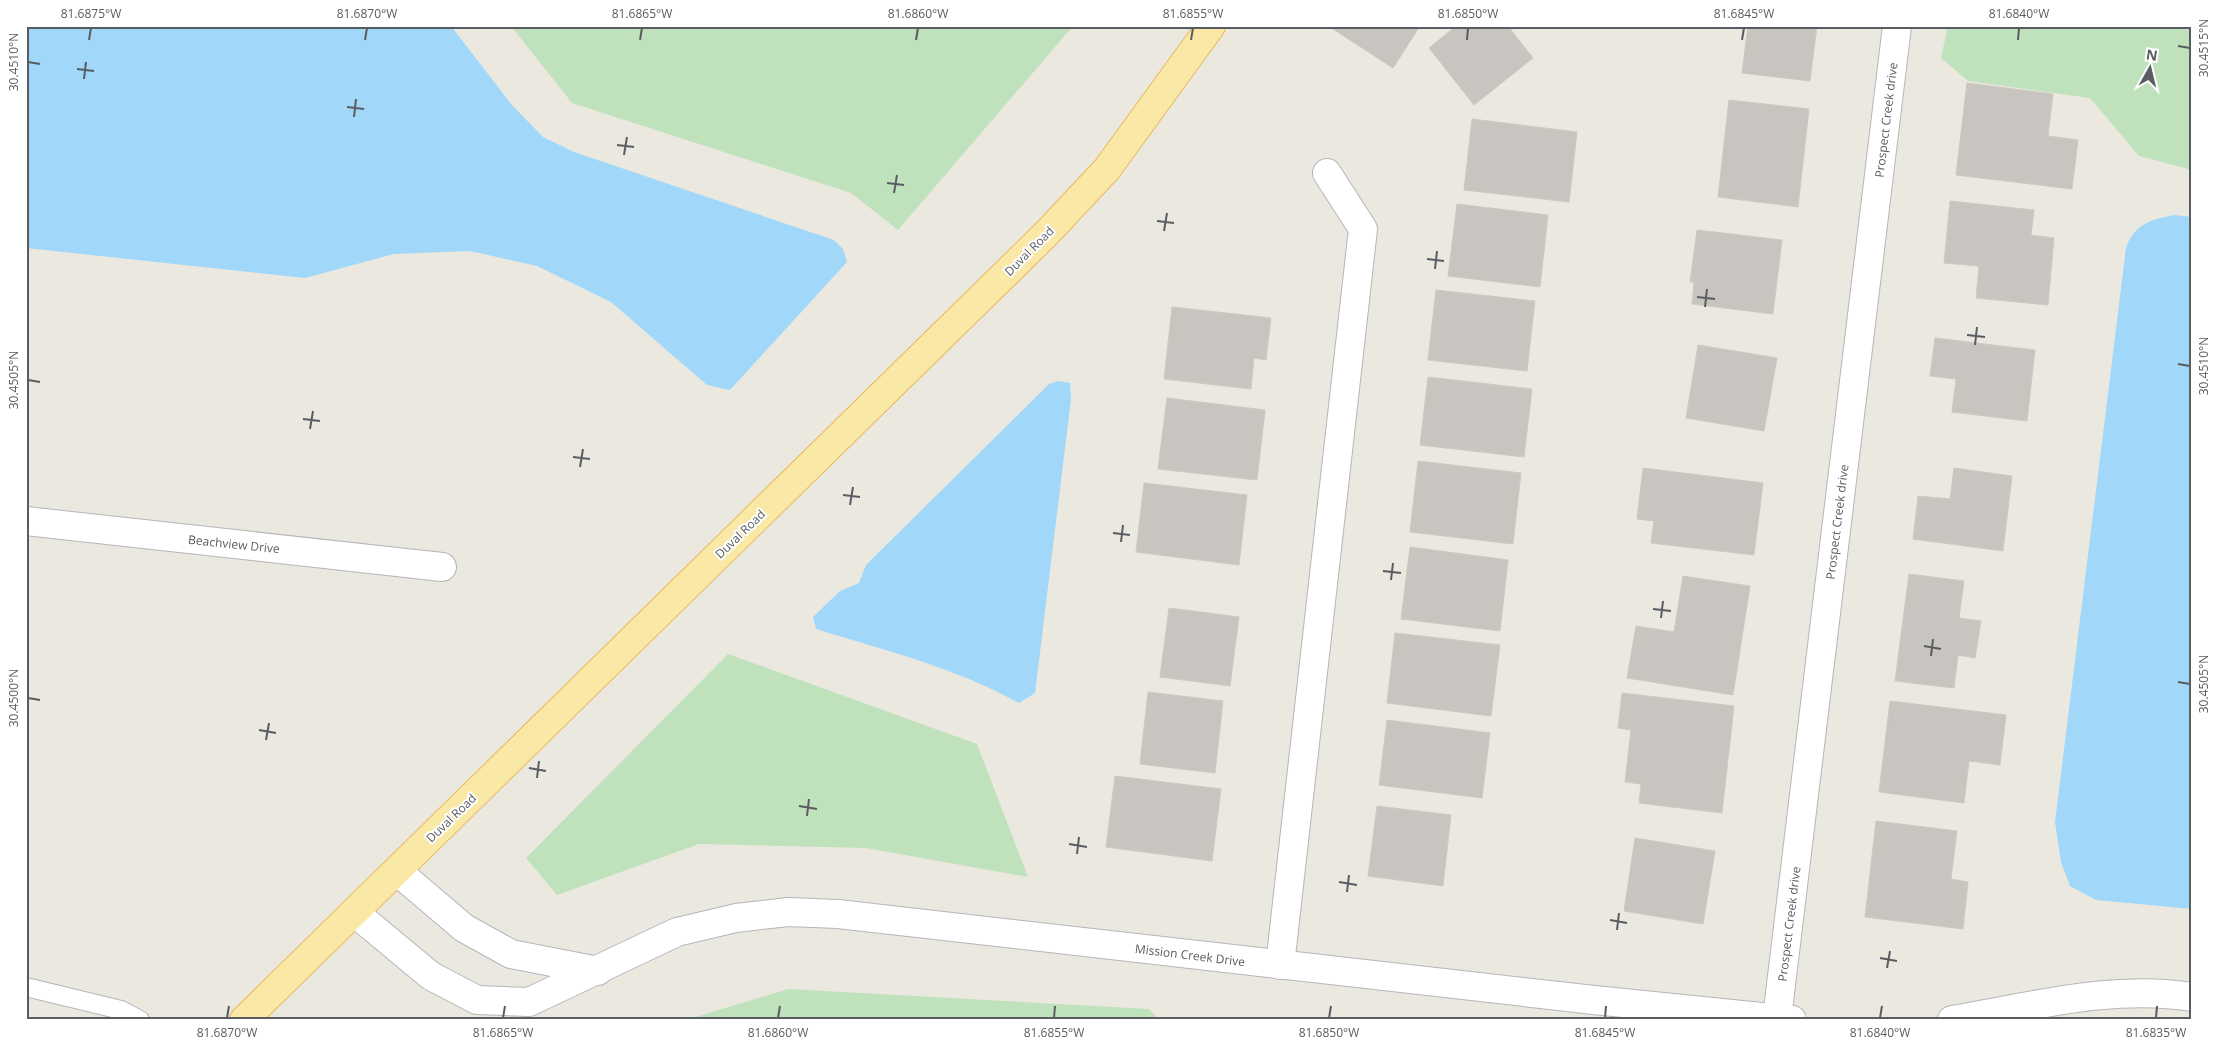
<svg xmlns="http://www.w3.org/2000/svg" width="2218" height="1046" font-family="'Open Sans',sans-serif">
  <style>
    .green { fill: #bfe2bd }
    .water { fill: #a1d8f9 }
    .building { fill: #c8c4bf; stroke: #cfc9bf }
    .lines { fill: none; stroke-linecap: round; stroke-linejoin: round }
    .service-casing { stroke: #b3b6ba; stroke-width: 20 }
    .minor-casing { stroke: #b3b6ba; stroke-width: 30 }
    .primary-casing { stroke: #e8b95c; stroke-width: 30 }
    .service { stroke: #fff; stroke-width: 18 }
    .minor { stroke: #fff; stroke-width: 28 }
    .primary { stroke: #fae8a6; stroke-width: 28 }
    .ticks { fill: none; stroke: #595c60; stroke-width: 2 }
    .labels { text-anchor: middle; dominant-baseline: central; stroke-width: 4; stroke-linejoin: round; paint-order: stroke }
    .street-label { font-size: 12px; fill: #595c60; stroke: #fff }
    .neatline { fill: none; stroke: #595c60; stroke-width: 2 }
    .ticks-label { font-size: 12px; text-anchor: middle; fill: #595c60 }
  </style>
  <rect width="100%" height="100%" fill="#ebe8e0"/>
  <!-- green -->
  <g class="green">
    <polygon points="511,26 1073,26 898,230 851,193 572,103"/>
    <polygon points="1948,26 2192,26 2192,170 2139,156 2090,98 1968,81 1941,58"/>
    <polygon points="728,654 977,744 1028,877 866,848 699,844 557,895 526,858"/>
    <polygon points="788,989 1149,1009 1159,1020 686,1020"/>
  </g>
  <!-- water -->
  <g class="water">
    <polygon points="26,26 451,26 512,105 543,137 574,152 834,240 843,249 847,262 730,390 707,385 611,302 537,266 470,251 394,254 305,278 26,248"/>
    <path d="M2174 215 2192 217V909L2096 900 2070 886 2061 862 2055 822 2126 248C2135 223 2151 220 2174 215Z"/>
    <path d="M1058 381 1070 383 1071 399 1035 693 1019 703C956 668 884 650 816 629L813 617 840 591 859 583 866 565 1049 384Z"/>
  </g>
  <!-- building -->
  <g class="building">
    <polygon points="1335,26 1420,26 1393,68 1333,29"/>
    <polygon points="1456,26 1508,26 1533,58 1474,105 1429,48"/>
    <polygon points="1748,26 1817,26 1810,81 1742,73"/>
    <polygon points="1967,83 2053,94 2048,136 2078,140 2072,189 1956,175"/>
    <polygon points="1729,100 1809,109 1798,207 1718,197"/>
    <polygon points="1472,119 1577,132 1569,202 1464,190"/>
    <polygon points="1950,201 2034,210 2031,235 2054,238 2048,305 1976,298 1979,266 1944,263"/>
    <polygon points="1457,204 1548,215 1540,287 1448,276"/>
    <polygon points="1697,230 1782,240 1773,314 1692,304 1694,282 1690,282"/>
    <polygon points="1436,290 1535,301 1527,371 1428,360"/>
    <polygon points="1172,307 1271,318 1266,360 1254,358 1251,389 1164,379"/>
    <polygon points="1935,338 2035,350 2027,421 1952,412 1956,379 1930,376"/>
    <polygon points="1698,345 1777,358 1764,431 1686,418"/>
    <polygon points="1428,377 1532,389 1524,457 1420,445"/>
    <polygon points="1167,398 1265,410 1257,480 1158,469"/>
    <polygon points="1418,461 1521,473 1513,544 1410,532"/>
    <polygon points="1643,468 1763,483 1754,555 1651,543 1654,521 1637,519"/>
    <polygon points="1954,468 2012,476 2003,551 1913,539 1918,496 1950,499"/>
    <polygon points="1144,483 1247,495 1239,565 1136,552"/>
    <polygon points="1410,547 1508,560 1500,631 1401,619"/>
    <polygon points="1909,574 1964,581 1959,618 1981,621 1975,658 1958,655 1954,688 1895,681"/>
    <polygon points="1683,576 1750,586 1733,695 1627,678 1636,626 1674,632"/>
    <polygon points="1169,608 1239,617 1230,686 1160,677"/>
    <polygon points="1395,633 1500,645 1491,716 1387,703"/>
    <polygon points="1148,692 1223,701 1215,773 1140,764"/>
    <polygon points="1622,693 1734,706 1722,813 1639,803 1641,784 1625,782 1631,730 1618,728"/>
    <polygon points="1890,701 2006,715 2000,765 1969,761 1964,803 1879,792"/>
    <polygon points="1387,720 1490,733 1482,798 1379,785"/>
    <polygon points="1115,776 1221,789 1212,861 1106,847"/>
    <polygon points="1377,806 1451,815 1443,886 1368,876"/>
    <polygon points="1876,821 1957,831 1951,879 1968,882 1963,929 1865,917"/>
    <polygon points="1635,838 1715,851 1703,924 1624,911"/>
  </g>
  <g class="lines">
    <defs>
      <polyline id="service" points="26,987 121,1010 140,1020"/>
      <g id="minor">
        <polyline points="26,521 442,567"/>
        <polyline points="397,871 464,928 511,954 598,971"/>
        <polyline points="354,912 431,976 477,1000 529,1002 677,932 736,918 788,912 838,914 1594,1000 1792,1020"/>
        <polyline points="1280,965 1363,229 1327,173"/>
        <polyline points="1777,1018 1897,26"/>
        <path d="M1952 1020C2030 1007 2113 984 2192 997"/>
      </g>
      <polyline id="primary" points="244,1020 1047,233 1107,169 1211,26"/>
    </defs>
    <!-- service casing -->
    <use href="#service" class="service-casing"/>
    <!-- minor casing -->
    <use href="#minor" class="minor-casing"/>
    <!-- primary casing -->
    <use href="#primary" class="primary-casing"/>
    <!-- service -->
    <use href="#service" class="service"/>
    <!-- minor -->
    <use href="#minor" class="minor"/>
    <!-- primary -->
    <use href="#primary" class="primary"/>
  </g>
  <!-- ticks -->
  <path class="ticks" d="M89 40 91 28M365 40 367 28M640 40 642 28M916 40 918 28M1191 40 1193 28M1467 40 1468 28M1742 40 1744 28M2018 40 2019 28M2178 46 2190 48M28 62 40 64M77 69 94 71M84 79 86 62M347 107 364 109M354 117 356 99M617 145 634 147M624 155 627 137M887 183 904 185M894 193 897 175M1157 221 1174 223M1164 231 1167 213M1427 259 1444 261M1435 269 1437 251M1697 297 1715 299M1705 307 1707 289M1967 335 1985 337M1975 345 1977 327M2178 364 2190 366M28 380 40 382M303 419 320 421M310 429 313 411M573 457 590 459M580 467 583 449M843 495 860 497M850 505 853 487M1113 533 1130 535M1121 542 1123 525M1383 571 1401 573M1391 580 1393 563M1653 609 1671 611M1661 618 1663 601M1924 646 1941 649M1931 656 1933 639M2178 682 2190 684M28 698 40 700M259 730 276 733M266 740 269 723M529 768 546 771M537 778 539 761M799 806 817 809M807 816 809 799M1069 844 1087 847M1077 854 1079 837M1339 882 1357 885M1347 892 1349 875M1610 920 1627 923M1617 930 1619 913M1880 958 1897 961M1887 968 1890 951M227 1018 229 1006M503 1018 505 1006M778 1018 780 1006M1054 1018 1055 1006M1329 1018 1331 1006M1605 1018 1606 1006M1880 1018 1882 1006M2156 1018 2157 1006"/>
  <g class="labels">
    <!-- street labels -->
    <g class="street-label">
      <text transform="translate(1886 120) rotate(-83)">Prospect Creek drive</text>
      <text transform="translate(1029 251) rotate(-45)">Duval Road</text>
      <text transform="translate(1837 522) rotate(-83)">Prospect Creek drive</text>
      <text transform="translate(740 534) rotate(-44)">Duval Road</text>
      <text transform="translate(234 544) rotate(6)">Beachview Drive</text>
      <text transform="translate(451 818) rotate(-44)">Duval Road</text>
      <text transform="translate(1789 924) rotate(-83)">Prospect Creek drive</text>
      <text transform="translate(1190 955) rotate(7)">Mission Creek Drive</text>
    </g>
  </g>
  <!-- border -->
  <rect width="2218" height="1046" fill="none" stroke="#ffffff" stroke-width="55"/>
  <!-- north arrow -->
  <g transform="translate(2150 68) rotate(8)" stroke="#ffffff" stroke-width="4" paint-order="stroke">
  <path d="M0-4L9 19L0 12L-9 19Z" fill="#595c60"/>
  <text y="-8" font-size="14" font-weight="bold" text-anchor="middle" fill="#595c60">N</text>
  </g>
  <rect x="28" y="28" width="2162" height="990" class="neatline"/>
  <g class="ticks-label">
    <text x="91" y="18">81.6875°W</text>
    <text x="367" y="18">81.6870°W</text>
    <text x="642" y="18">81.6865°W</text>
    <text x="918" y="18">81.6860°W</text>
    <text x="1193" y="18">81.6855°W</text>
    <text x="1468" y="18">81.6850°W</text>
    <text x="1744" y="18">81.6845°W</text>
    <text x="2019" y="18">81.6840°W</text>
    <text transform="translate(2204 48) rotate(-90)" y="4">30.4515°N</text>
    <text transform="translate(14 62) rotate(-90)" y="4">30.4510°N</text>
    <text transform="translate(2204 366) rotate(-90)" y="4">30.4510°N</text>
    <text transform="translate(14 380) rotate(-90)" y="4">30.4505°N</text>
    <text transform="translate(2204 684) rotate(-90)" y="4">30.4505°N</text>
    <text transform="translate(14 698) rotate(-90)" y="4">30.4500°N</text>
    <text x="227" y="1037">81.6870°W</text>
    <text x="503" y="1037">81.6865°W</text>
    <text x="778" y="1037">81.6860°W</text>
    <text x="1054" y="1037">81.6855°W</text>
    <text x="1329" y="1037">81.6850°W</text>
    <text x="1605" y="1037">81.6845°W</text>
    <text x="1880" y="1037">81.6840°W</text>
    <text x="2156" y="1037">81.6835°W</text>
  </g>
</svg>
